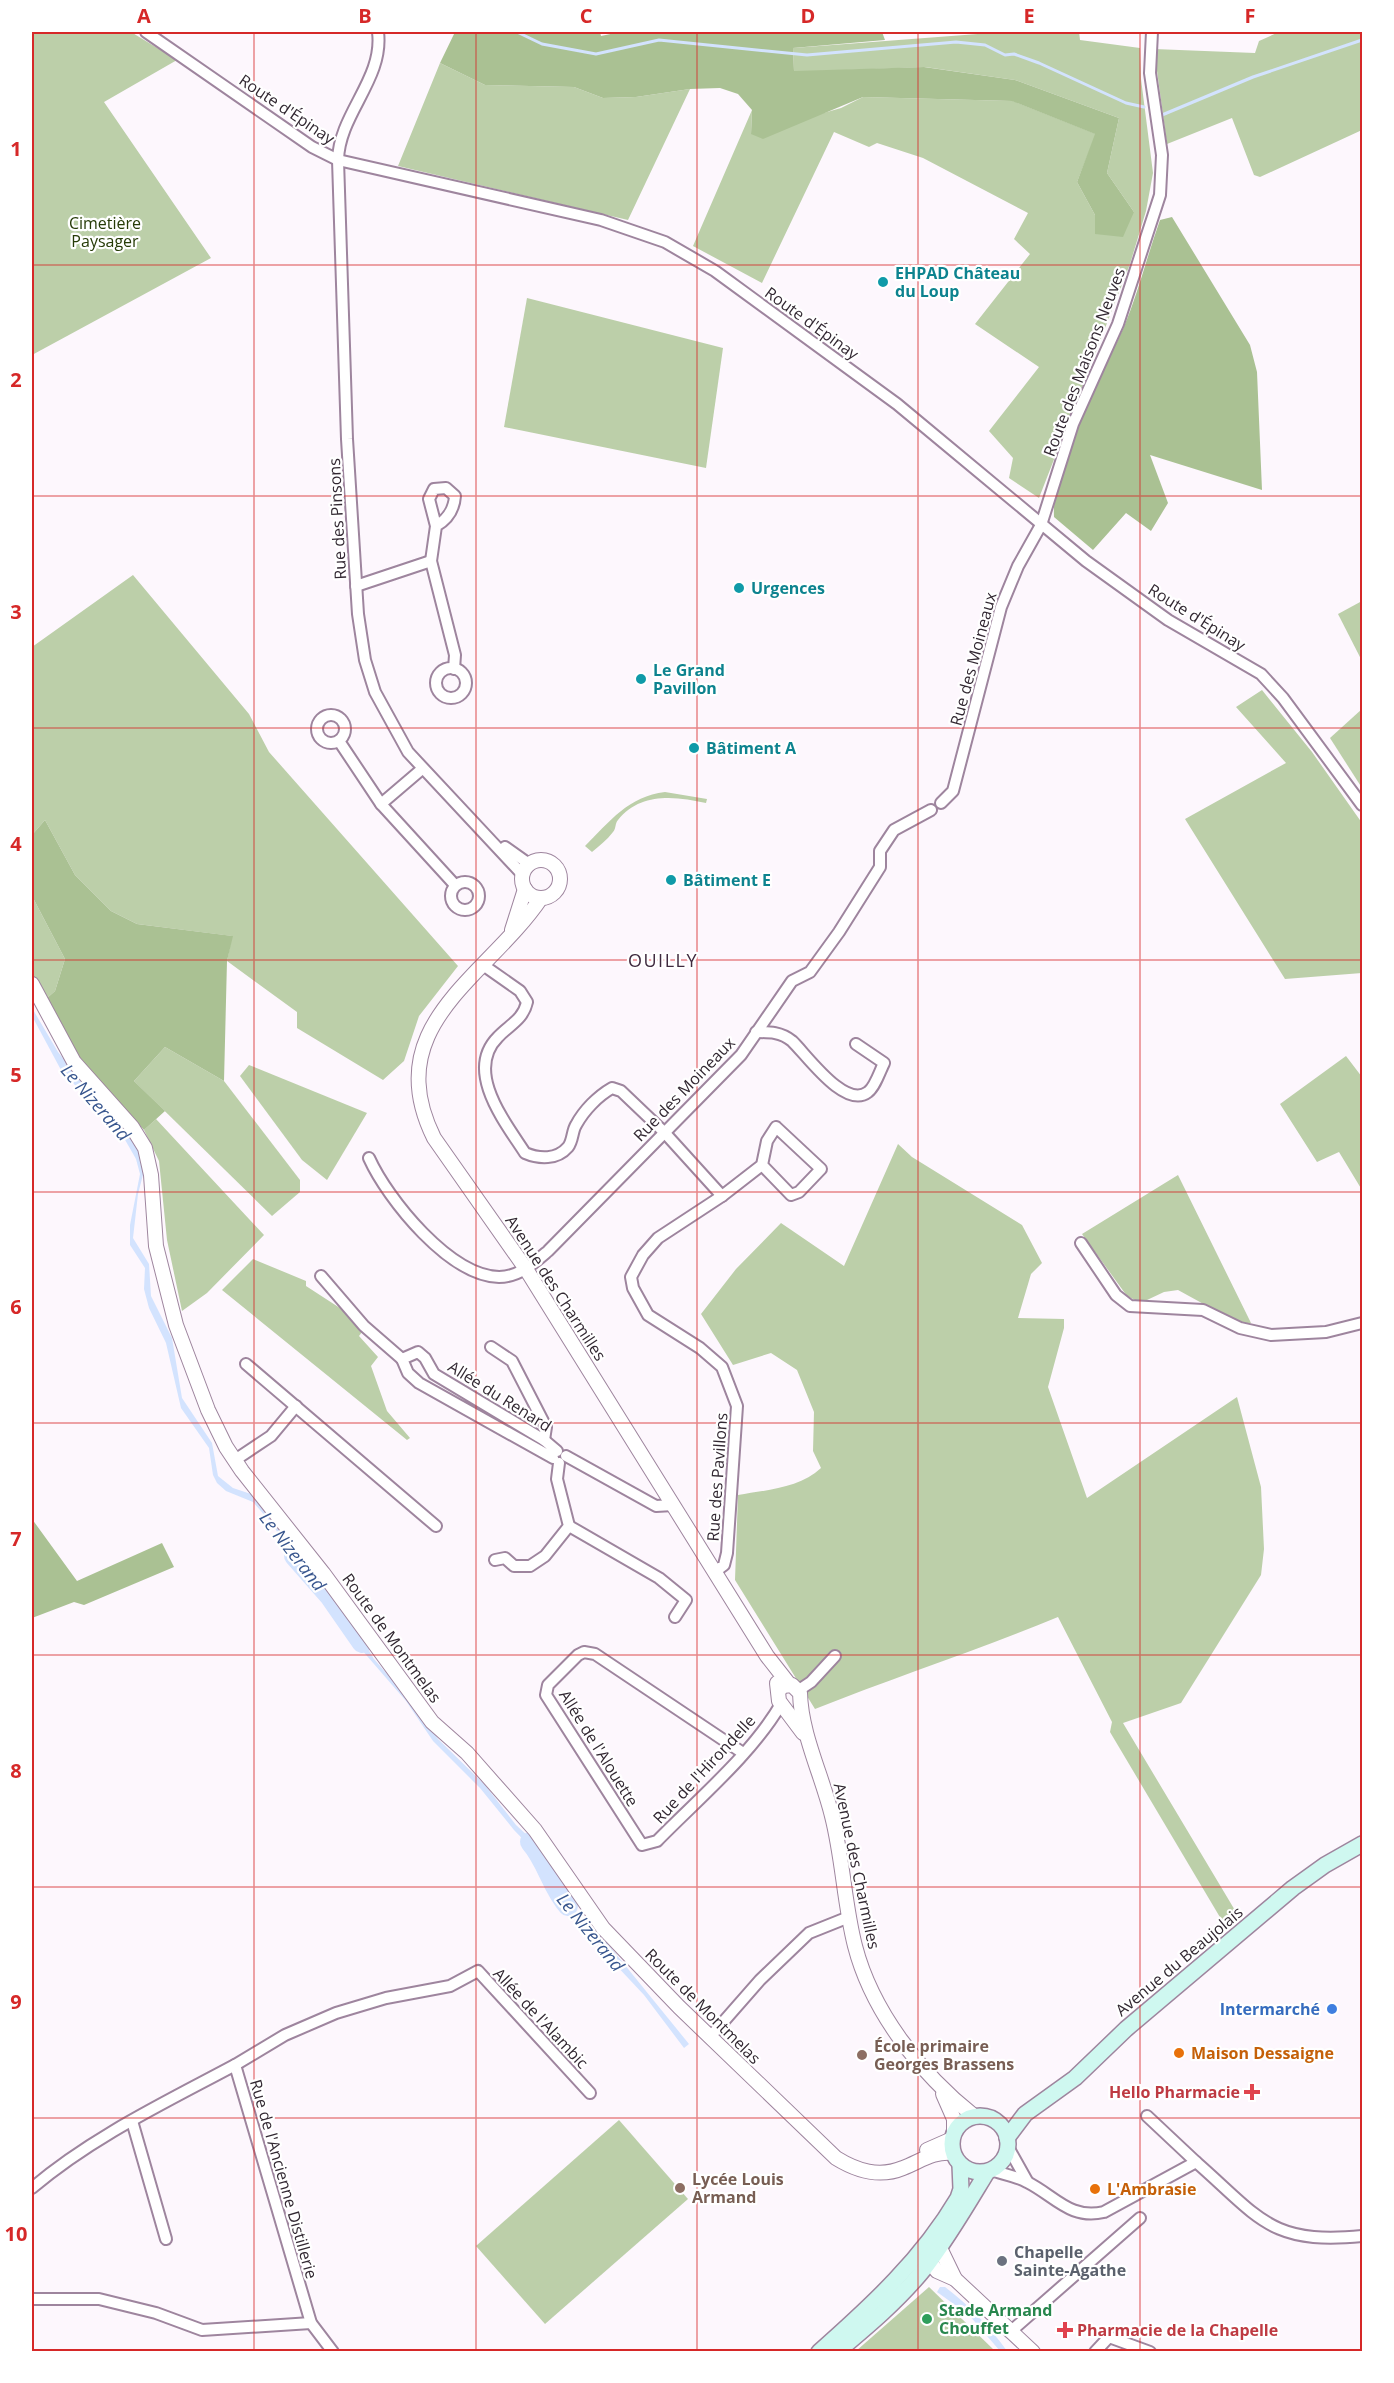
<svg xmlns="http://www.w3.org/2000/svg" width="1394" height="2383" font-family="'Open Sans',sans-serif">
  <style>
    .green { fill: #bccfa9 }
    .forest { fill: #aac193 }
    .water { fill: #d3e3fe }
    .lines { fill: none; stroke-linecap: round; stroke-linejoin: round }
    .stream { stroke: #d3e3fe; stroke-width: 3 }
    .river { stroke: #d3e3fe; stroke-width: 20 }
    .minor-casing { stroke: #9e859e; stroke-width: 14 }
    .tertiary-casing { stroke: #9e859e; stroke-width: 16 }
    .secondary-casing { stroke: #9e859e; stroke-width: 18 }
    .minor { stroke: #fff; stroke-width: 10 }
    .tertiary { stroke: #fff; stroke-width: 14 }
    .secondary { stroke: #cff8f0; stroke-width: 15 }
    .grid { fill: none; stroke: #d62828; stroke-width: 1.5; stroke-opacity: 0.55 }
    .culture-dot { fill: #0f9aa8; stroke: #fff; stroke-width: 2 }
    .shop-dot { fill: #3f7fe0; stroke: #fff; stroke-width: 2 }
    .food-dot { fill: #e8710a; stroke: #fff; stroke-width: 2 }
    .education-dot { fill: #8d6e63; stroke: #fff; stroke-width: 2 }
    .health-dot { fill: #e0444e; stroke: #fff; stroke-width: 2 }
    .worship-dot { fill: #6b7280; stroke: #fff; stroke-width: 2 }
    .leisure-dot { fill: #2e9e5b; stroke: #fff; stroke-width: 2 }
    .labels { text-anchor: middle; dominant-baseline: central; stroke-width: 4.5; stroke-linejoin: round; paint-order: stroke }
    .street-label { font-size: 16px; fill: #322832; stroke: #fff }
    .park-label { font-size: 16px; fill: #263b07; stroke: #fff }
    .culture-label { font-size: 16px; font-weight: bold; fill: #0d838f; stroke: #fff; text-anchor: start }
    .shop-label { font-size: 16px; font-weight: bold; fill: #366cbe; stroke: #fff; text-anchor: end }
    .education-label { font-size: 16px; font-weight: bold; fill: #785e54; stroke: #fff; text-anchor: start }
    .food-label { font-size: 16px; font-weight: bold; fill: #c56008; stroke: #fff; text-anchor: start }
    .health-label { font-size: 16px; font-weight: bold; fill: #be3a42; stroke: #fff; text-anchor: end }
    .worship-label { font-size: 16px; font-weight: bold; fill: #5b616d; stroke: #fff; text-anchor: start }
    .leisure-label { font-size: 16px; font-weight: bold; fill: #27864d; stroke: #fff; text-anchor: start }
    .neighbourhood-label { font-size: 18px; letter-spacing: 1.5px; fill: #3f2a3f; stroke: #fff }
    .water-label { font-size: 18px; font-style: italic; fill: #38568e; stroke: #fff }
    .neatline { fill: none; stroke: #d62828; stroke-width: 2 }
    .grid-label { font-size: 20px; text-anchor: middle; font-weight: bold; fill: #d62828 }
  </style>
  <rect width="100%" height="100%" fill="#fdf7fd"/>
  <!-- green -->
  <g class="green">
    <polygon points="32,32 131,32 177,60 104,102 211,258 32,355"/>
    <polygon points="1004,32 1079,32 1080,40 1140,48 1141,79 1153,173 1146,211 1130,264 1039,498 1009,478 1013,458 989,431 1039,367 975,324 1030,254 1014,239 1028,213 923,158 877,143 869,147 834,132 762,283 693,246 752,110 751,134 841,108 863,97 1013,101 1096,134 1077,182 1095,215 1134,212 1107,173 1119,118 1015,80 925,67 794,72 793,48"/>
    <polygon points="1279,32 1362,32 1362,130 1260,177 1254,175 1232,118 1167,144 1154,49 1255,53 1259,41"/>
    <polygon points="440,63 485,85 574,87 603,98 636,97 690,89 628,220 398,166"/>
    <polygon points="527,298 723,348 706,468 504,427"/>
    <polygon points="133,575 249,714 269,752 458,966 419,1016 404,1061 383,1080 297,1028 297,1012 227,961 232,936 137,924 111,911 75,875 45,820 32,835 32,647"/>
    <polygon points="1362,601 1362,661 1338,614"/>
    <polygon points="1262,690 1312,752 1362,823 1362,973 1285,979 1185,819 1286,763 1236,707"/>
    <polygon points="1362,709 1362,788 1330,738"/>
    <path d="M665 792 707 799 706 803C676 796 640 792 618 820 615 823 616 829 613 832 607 840 599 846 592 852L585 846C609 822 629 796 665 792Z"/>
    <polygon points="32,896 65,959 55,991 46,999 32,973"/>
    <polygon points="165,1047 224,1081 300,1180 300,1192 272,1216 134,1081"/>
    <polygon points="1346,1056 1362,1077 1362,1190 1339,1152 1317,1162 1280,1104"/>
    <polygon points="249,1065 367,1113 327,1180 302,1160 240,1076"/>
    <polygon points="156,1119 264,1235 207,1293 182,1311 167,1240 159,1161 144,1130"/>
    <path d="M898 1144 912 1157 1022 1225 1042 1263 1031 1274 1018 1318 1064 1319V1328L1048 1387 1087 1498 1237 1397 1261 1487 1264 1549 1261 1575 1181 1703 1123 1723 1236 1912 1224 1924 1110 1732 1112 1722 1058 1617C978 1650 895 1677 815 1709L735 1580 738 1495C766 1490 800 1488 821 1468L813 1451 814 1412 797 1370 771 1353 733 1365 701 1314 736 1269 781 1223 844 1266Z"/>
    <polygon points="1178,1175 1251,1323 1240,1324 1178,1290 1164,1292 1147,1300 1135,1300 1127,1296 1082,1234"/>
    <polygon points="253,1259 306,1281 306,1286 343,1310 362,1332 359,1336 378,1357 371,1366 387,1411 410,1438 407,1440 222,1290"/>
    <polygon points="619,2120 688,2199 545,2324 476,2246"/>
    <polygon points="929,2287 995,2351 856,2351"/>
  </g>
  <!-- forest -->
  <g class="forest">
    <polygon points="455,32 600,32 601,36 620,32 882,32 885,40 793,48 794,71 924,67 1015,80 1119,118 1107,173 1134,212 1123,237 1095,234 1095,215 1077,182 1095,134 1012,101 863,97 763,139 751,134 752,110 738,94 720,88 690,89 636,97 603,98 574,87 485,85 440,63"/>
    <path d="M1172 217 1250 345 1257 372 1262 490 1150 455 1168 503 1151 531 1126 513 1093 550 1054 517C1051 458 1099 383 1123 329 1138 294 1147 256 1160 220Z"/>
    <polygon points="45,820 75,875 111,911 137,924 233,936 227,961 224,1081 165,1047 134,1081 165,1111 144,1130 80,1058 46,999 55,991 65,959 32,896 32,835"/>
    <polygon points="32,1519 77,1581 162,1543 174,1567 84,1605 74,1602 32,1618"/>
  </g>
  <!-- water -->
  <g class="water">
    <polygon points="32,1008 58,1052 88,1089 126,1129 139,1150 144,1171 138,1194 133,1238 149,1264 151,1296 172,1338 182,1398 212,1443 218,1476 233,1488 251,1494 288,1537 297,1557 316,1573 349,1617 374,1659 420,1712 438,1739 485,1785 516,1825 540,1847 559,1877 562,1893 567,1902 607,1943 689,2044 684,2048 644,1995 569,1915 557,1898 553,1876 541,1858 514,1830 480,1788 433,1741 406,1701 361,1649 347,1622 331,1599 310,1575 292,1561 281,1537 268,1519 253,1502 226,1491 217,1483 213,1475 209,1448 181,1408 166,1343 149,1308 144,1289 145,1268 130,1245 130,1225 140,1174 136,1159 124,1138 61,1070 32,1016"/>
    <path d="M940 2287H945C970 2306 989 2326 1007 2351H1000L969 2315 937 2292Z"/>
  </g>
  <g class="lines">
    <!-- stream -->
    <g class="stream">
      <polyline points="517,32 542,44 596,54 659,40 807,55 956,42 985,45 1005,55 1014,54 1039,63 1126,103 1144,107"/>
      <polyline points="1162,115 1253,77 1362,40"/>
    </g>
    <!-- river -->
    <g class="river">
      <polyline points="294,1556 330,1597 362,1643"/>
      <path d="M530 1842C547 1861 551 1887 568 1906"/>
    </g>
    <defs>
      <g id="minor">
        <polyline points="146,32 312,147 338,160 601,220 665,242 715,271 897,404 1086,561 1168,620 1261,674 1283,698 1362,805"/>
        <path d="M378 32C384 79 339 114 338 160L347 439 358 614 365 660 375 692 408 752 522 874"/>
        <path d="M436 526C448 519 454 510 455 496L446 488 434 489 429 499 436 526 431 561 455 655 454 669"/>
        <polyline points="356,586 431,561"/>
        <circle cx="451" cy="683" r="15"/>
        <circle cx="331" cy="729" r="14"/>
        <polyline points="339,741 381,804 422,769"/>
        <polyline points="941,803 953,791 1001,607 1018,566 1041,525 1073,424 1118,324 1160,195 1162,155 1150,73 1152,32"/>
        <polyline points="381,804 455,885"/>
        <polyline points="505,847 529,864"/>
        <circle cx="465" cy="896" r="14"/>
        <path d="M483 965 520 991 527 1002C523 1020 509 1025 498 1037 464 1071 505 1122 525 1153 539 1159 557 1160 568 1147 573 1141 572 1131 576 1125 584 1110 598 1096 612 1088L621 1091 664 1132 722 1196"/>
        <path d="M756 1032C770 1032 781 1032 792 1041 806 1054 845 1110 868 1092 875 1087 880 1071 884 1063L856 1044"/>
        <path d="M369 1158C388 1200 450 1276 499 1277 519 1277 534 1263 548 1251L741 1055 792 981 810 972 839 932 880 867V851L894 830 931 810"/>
        <polyline points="1081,1243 1116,1295 1130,1306 1203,1310 1240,1328 1271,1335 1326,1332 1362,1323"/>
        <polyline points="321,1276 364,1326 402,1359"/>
        <polyline points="491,1347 512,1361 546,1427 544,1440"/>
        <polyline points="246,1364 436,1526"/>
        <polyline points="566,1456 656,1506 673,1505"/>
        <polyline points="553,1458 419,1383 408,1373 402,1359 418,1352 425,1358 434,1374 544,1440 557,1451"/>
        <polyline points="235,1460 271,1436 296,1406"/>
        <polyline points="569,1526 659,1578 686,1600 675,1617"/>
        <polyline points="495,1560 505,1558 514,1566 530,1566 545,1556 569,1526 557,1479 559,1463"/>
        <polyline points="716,1571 724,1565 727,1553 737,1406 722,1367 700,1348 648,1315 633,1288 631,1277 643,1255 658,1238 722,1196 762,1165 767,1141 776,1127 821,1169 799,1192 791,1195 762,1165"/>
        <polyline points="799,1690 811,1682 835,1656"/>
        <path d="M743 1753 595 1654 584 1652 578 1655 548 1685 546 1695 642 1845 657 1841C698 1799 752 1754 781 1704"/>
        <polyline points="710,2037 760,1980 809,1933 849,1917"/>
        <polyline points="235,2065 285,2035 336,2013 386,1998 450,1986 478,1971 590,2093"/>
        <polyline points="1147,2116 1196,2162"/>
        <polyline points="132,2121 166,2239"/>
        <polyline points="1008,2147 1027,2181"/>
        <path d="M991 2170C1002 2174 1016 2176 1027 2182 1055 2196 1070 2220 1104 2212L1196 2162C1260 2218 1270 2245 1362 2236"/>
        <path d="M32 2188C92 2137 166 2102 235 2065L311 2323 333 2352"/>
        <polyline points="32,2299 99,2299 156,2313 202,2330 311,2323"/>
        <polyline points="1010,2332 1140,2218"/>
        <polyline points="1095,2352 1109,2337 1150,2352"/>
      </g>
      <g id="tertiary">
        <circle cx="541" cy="879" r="19"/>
        <path d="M541 898C487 978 378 1025 434 1138L526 1269 767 1656 789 1684"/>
        <polyline points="512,930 525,889"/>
        <path d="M32 984 74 1062 132 1127 145 1148 151 1175 156 1246 176 1325 208 1410 226 1447 242 1471 323 1573 432 1722 467 1753 535 1830 603 1928 679 2007 836 2158C857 2171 879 2178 903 2168 921 2161 933 2151 953 2153"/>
        <polyline points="777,1683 779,1701 803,1733"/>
        <path d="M779 1690 783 1686 792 1685 800 1693C801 1734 822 1775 832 1816 843 1859 844 1903 855 1946 872 2012 921 2074 974 2116"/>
        <polyline points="943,2094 954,2119 954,2131"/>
        <polyline points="927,2150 952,2139"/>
        <polyline points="940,2248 955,2279 1033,2352"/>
        <polyline points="923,2253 937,2271 955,2279"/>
      </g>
      <g id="secondary">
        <circle cx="980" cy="2144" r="28"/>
        <polyline points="1007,2138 1025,2114 1075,2078 1126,2029 1293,1888 1325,1865 1362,1844"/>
        <path d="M819 2352C872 2305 922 2259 958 2198L961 2189 960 2165"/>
        <path d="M837 2352C868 2326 899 2300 924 2269 948 2238 967 2205 987 2172"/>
      </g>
    </defs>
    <!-- minor casing -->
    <use href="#minor" class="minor-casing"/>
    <!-- tertiary casing -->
    <use href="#tertiary" class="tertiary-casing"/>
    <!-- secondary casing -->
    <use href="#secondary" class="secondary-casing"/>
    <!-- minor -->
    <use href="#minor" class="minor"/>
    <!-- tertiary -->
    <use href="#tertiary" class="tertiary"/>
    <!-- secondary -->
    <use href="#secondary" class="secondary"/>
  </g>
  <!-- grid -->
  <path class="grid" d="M254 32V2352M476 32V2352M697 32V2352M918 32V2352M1140 32V2352M32 265H1362M32 496H1362M32 728H1362M32 960H1362M32 1192H1362M32 1423H1362M32 1655H1362M32 1887H1362M32 2118H1362"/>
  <!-- markers -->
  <g class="culture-dot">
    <circle cx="883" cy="282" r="6"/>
    <circle cx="739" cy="588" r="6"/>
    <circle cx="641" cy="679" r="6"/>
    <circle cx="694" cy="748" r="6"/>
    <circle cx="671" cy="880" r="6"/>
  </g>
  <circle class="shop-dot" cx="1332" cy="2009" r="6"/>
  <g class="food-dot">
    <circle cx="1179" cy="2053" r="6"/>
    <circle cx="1095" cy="2189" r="6"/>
  </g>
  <g class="education-dot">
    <circle cx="862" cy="2055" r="6"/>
    <circle cx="680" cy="2188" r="6"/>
  </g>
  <g class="health-dot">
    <path d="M1249 2083h6v6h6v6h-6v6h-6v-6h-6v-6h6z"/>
    <path d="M1062 2321h6v6h6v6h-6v6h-6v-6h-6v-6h6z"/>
  </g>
  <circle class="worship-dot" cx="1002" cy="2261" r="6"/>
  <circle class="leisure-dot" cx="927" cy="2319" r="6"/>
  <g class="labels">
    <!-- street labels -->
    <g class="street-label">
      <text transform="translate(287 109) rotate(34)">Route d'Épinay</text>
      <text transform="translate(812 323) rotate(36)">Route d'Épinay</text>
      <text transform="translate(1084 362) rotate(-69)">Route des Maisons Neuves</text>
      <text transform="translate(337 519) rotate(-93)">Rue des Pinsons</text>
      <text transform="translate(1197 617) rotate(32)">Route d'Épinay</text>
      <text transform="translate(973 659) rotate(-75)">Rue des Moineaux</text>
      <text transform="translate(684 1089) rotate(-46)">Rue des Moineaux</text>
      <text transform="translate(556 1288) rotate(57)">Avenue des Charmilles</text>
      <text transform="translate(500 1396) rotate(32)">Allée du Renard</text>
      <text transform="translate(717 1477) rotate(-86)">Rue des Pavillons</text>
      <text transform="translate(392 1638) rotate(54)">Route de Montmelas</text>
      <text transform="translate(599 1748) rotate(58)">Allée de l'Alouette</text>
      <text transform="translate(704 1769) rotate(-47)">Rue de l'Hirondelle</text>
      <text transform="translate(857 1866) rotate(78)">Avenue des Charmilles</text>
      <text transform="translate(1179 1961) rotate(-40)">Avenue du Beaujolais</text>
      <text transform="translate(703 2006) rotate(45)">Route de Montmelas</text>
      <text transform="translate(541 2018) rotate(47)">Allée de l'Alambic</text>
      <text transform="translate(284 2179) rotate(74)">Rue de l'Ancienne Distillerie</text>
    </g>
    <!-- park labels -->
    <g class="park-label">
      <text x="105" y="223">Cimetière<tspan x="105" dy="18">Paysager</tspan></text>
    </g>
    <!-- culture labels -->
    <g class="culture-label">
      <text x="895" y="273">EHPAD Château<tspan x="895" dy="18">du Loup</tspan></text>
      <text x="751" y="588">Urgences</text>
      <text x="653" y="670">Le Grand<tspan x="653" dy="18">Pavillon</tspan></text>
      <text x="706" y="748">Bâtiment A</text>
      <text x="683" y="880">Bâtiment E</text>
    </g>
    <!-- shop labels -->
    <g class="shop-label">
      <text x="1320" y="2009">Intermarché</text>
    </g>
    <!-- education labels -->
    <g class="education-label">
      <text x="874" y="2046">École primaire<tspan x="874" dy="18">Georges Brassens</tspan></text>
      <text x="692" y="2179">Lycée Louis<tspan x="692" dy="18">Armand</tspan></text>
    </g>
    <!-- food labels -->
    <g class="food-label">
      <text x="1191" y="2053">Maison Dessaigne</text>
      <text x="1107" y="2189">L'Ambrasie</text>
    </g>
    <!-- health labels -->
    <g class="health-label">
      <text x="1240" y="2092">Hello Pharmacie</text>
      <text x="1077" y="2330" text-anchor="start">Pharmacie de la Chapelle</text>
    </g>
    <!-- worship labels -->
    <g class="worship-label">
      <text x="1014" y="2252">Chapelle<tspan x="1014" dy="18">Sainte-Agathe</tspan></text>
    </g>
    <!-- leisure labels -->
    <g class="leisure-label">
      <text x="939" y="2310">Stade Armand<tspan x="939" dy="18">Chouffet</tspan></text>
    </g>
    <!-- neighbourhood labels -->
    <g class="neighbourhood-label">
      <text x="663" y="960">OUILLY</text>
    </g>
    <!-- water labels -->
    <g class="water-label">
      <text transform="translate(96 1102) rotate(49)">Le Nizerand</text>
      <text transform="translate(293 1551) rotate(52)">Le Nizerand</text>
      <text transform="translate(591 1932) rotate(51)">Le Nizerand</text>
    </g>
  </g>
  <!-- border -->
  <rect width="1394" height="2383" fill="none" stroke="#ffffff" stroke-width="66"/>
  <rect x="33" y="33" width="1328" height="2317" class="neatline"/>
  <g class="grid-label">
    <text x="144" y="23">A</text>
    <text x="365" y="23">B</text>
    <text x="586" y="23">C</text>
    <text x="808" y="23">D</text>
    <text x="1029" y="23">E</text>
    <text x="1250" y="23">F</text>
    <text x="16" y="156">1</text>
    <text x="16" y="387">2</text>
    <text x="16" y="619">3</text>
    <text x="16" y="851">4</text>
    <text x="16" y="1082">5</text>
    <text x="16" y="1314">6</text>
    <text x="16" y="1546">7</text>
    <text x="16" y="1778">8</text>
    <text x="16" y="2009">9</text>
    <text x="16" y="2241">10</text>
  </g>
</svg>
